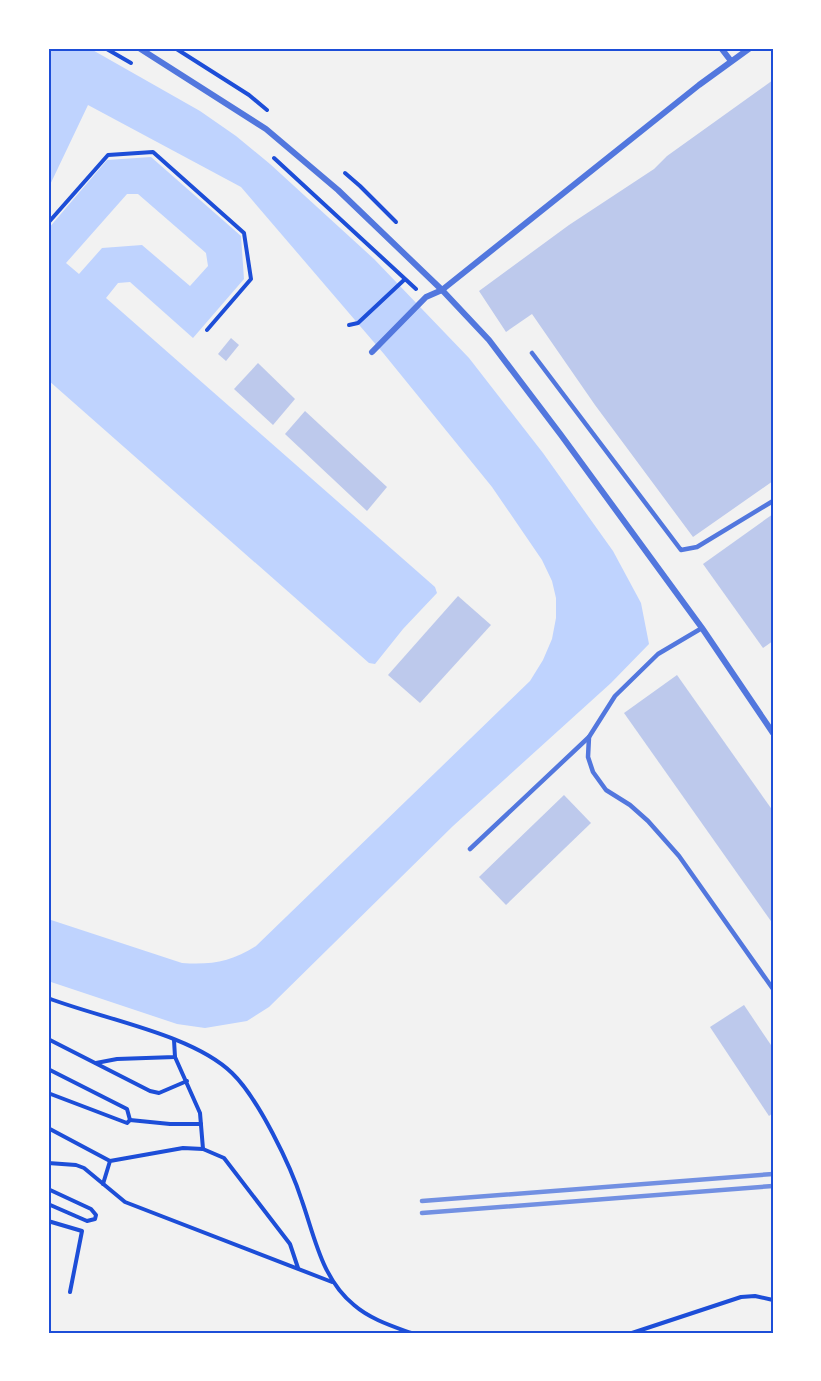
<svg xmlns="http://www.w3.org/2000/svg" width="821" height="1381" font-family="Quicksand,sans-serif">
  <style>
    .water { fill: #bfd3fe; fill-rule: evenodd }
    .building { fill: #bdc9ec }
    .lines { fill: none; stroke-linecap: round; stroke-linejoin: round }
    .path { stroke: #1d4ed8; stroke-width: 4 }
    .service { stroke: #5277de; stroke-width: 4.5 }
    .minor { stroke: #5277de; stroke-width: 6 }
    .rail { stroke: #7290e2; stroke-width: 4.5 }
    .neatline { fill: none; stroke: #1d4ed8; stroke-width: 2 }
  </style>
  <rect width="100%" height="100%" fill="#f2f2f2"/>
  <!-- water -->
  <g class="water">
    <path d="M48 48H89L200 111 236 136 270 164 374 259 469 358 543 453 613 551 641 603 649 644 611 683 453 826 269 1007 247 1021 205 1028 177 1024 48 981V919L182 963C211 965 231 962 256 946L530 681 543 660 552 639 556 618V598L552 581 542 560 492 487 384 354 241 187 88 105 48 189Z"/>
    <path d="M151 157 241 236 244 279 193 338 130 282 118 283 106 298 435 587 437 593 403 629 375 664 369 663 48 380V229L107 160ZM127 194H138L206 253 208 266 190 286 142 245 102 248 79 274 66 263Z"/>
  </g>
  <!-- building -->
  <g class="building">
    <polygon points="773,80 773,481 693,537 595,405 532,314 506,332 479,291 569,225 654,169 667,156"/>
    <polygon points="231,338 239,345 226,361 218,354"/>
    <polygon points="258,363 295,399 273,425 234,389"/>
    <polygon points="305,411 387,487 367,511 285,434"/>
    <polygon points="773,514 773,641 763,648 703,564"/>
    <polygon points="458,596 491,625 420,703 388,675"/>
    <polygon points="677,675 773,811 773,924 624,713"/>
    <polygon points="564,795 591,823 506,905 479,877"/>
    <polygon points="744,1005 773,1048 773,1113 769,1116 710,1027"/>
  </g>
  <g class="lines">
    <!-- path -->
    <g class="path">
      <polyline points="105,48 131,63"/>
      <polyline points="175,48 249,95 267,110"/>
      <polyline points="274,158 416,289"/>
      <polyline points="345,173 360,186 396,222"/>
      <polyline points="48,223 108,155 153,152 244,233 251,279 207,330"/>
      <polyline points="349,325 358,323 404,280"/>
      <path d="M48 998C102 1019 192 1034 232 1073 258 1098 291 1166 302 1201 315 1238 322 1279 354 1305 370 1319 392 1326 411 1333"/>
      <polyline points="48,1039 150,1091 159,1093 187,1081"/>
      <polyline points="175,1057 200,1113 203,1149"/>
      <polyline points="96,1063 117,1059 175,1057 174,1040"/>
      <polyline points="48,1069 127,1109 130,1120 127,1123 48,1093"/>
      <polyline points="130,1120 170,1124 201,1124"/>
      <polyline points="48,1128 110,1161"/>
      <polyline points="48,1163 76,1165 84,1168 125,1202 332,1282"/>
      <polyline points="103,1184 110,1161 183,1148 203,1149 224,1158 290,1244 298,1268"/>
      <polyline points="48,1189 91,1209 96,1215 95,1219 87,1221 48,1204"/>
      <polyline points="48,1221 82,1231 70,1292"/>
      <polyline points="632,1333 741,1297 755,1296 773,1300"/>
    </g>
    <!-- service -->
    <g class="service">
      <polyline points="532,353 681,550 697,547 773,501"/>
      <polyline points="702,628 658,654 615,696 589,737 588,757 593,772 606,790 630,805 648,821 679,856 773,989"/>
      <polyline points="470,849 589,737"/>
    </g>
    <!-- minor -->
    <g class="minor">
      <polyline points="139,48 266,129 338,190 442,290 489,340 561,435 702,628 773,733"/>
      <polyline points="721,48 731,61"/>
      <polyline points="372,352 426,297 442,290 699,85 750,48"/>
    </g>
    <!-- rail -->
    <g class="rail">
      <polyline points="422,1201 773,1174"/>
      <polyline points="422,1213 773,1186"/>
    </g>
  </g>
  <!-- border -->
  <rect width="821" height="1381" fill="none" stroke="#ffffff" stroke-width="99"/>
  <rect x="50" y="50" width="722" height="1282" class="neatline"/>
</svg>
